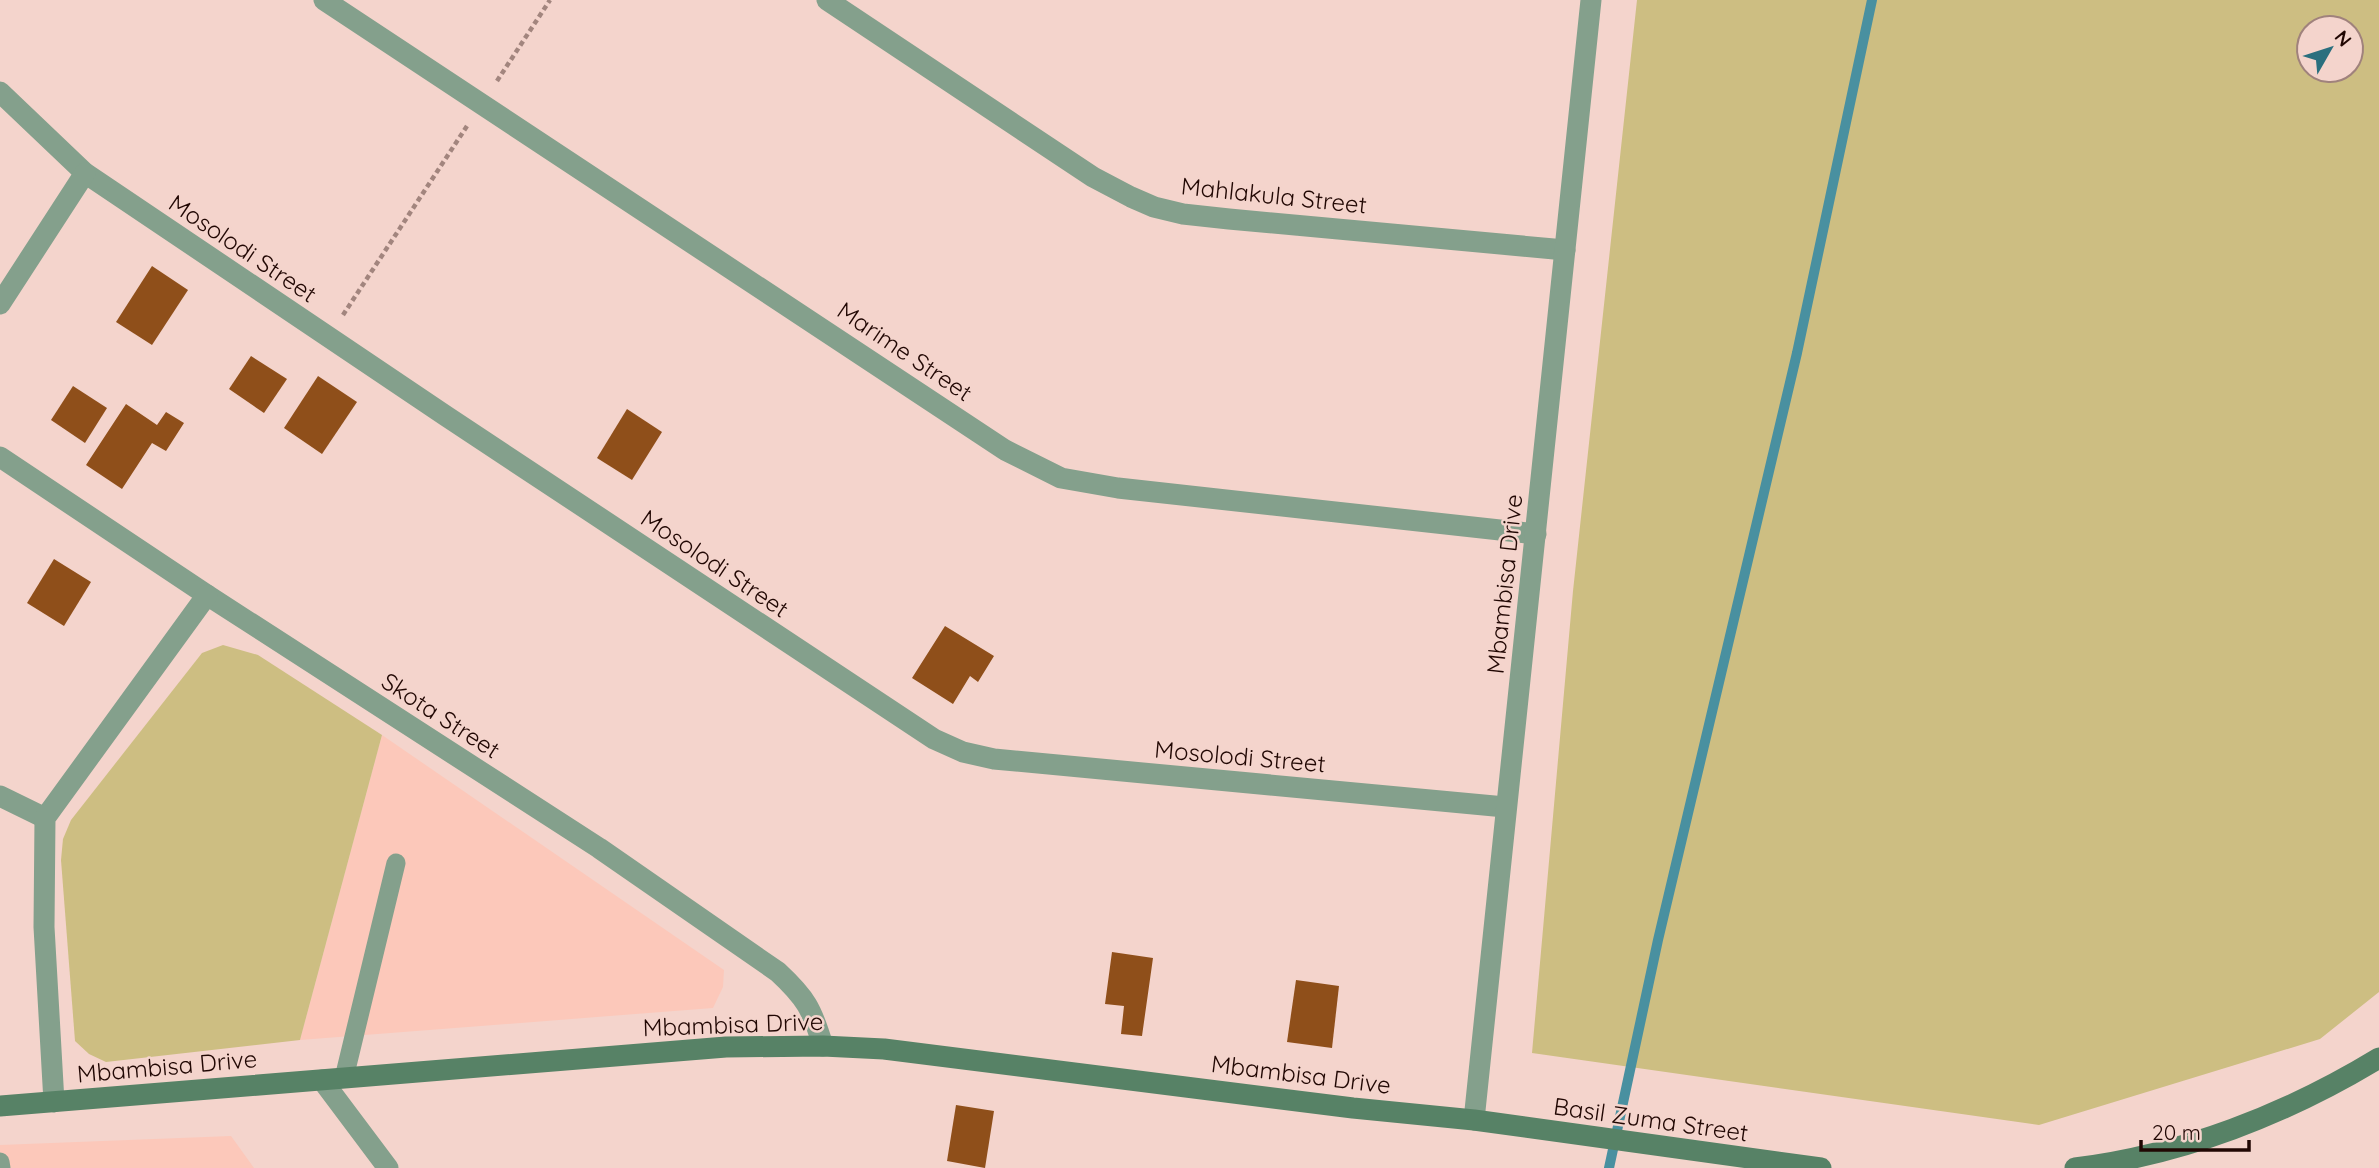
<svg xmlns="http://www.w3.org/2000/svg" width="2379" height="1168" font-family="Quicksand,sans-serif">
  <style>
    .built { fill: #fcc8ba }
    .green { fill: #cdbe82; fill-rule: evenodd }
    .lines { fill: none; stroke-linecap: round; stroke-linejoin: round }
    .stream { stroke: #4990a0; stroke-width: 10 }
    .building { fill: #8f4f1a }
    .path { stroke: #a2857e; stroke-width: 4.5; stroke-dasharray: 5 3.5; stroke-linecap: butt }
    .lane { stroke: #84a08c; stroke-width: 19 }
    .street { stroke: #84a08c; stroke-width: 21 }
    .secondary { stroke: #578266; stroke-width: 21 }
    .labels { text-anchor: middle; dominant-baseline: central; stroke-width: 5; stroke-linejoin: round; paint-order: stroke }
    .street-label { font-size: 24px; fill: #210703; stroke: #f4d4cc }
  </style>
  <rect width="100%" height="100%" fill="#f4d4cc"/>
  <!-- built -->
  <g class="built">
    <polygon points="382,735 724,970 723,987 713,1008 300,1040"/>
    <polygon points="231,1136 254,1168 0,1168 0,1145"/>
  </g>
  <!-- green -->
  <g class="green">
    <path d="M1637 0H2379V992L2320 1039 2039 1125 1532 1053 1573 591ZM2351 28V70H2309V28Z"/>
    <polygon points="223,645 258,655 382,735 300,1040 106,1062 89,1054 75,1041 61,860 63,839 71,820 202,653"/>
  </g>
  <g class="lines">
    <!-- stream -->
    <polyline class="stream" points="1609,1168 1658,940 1797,353 1872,0"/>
  </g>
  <!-- building -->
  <g class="building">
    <polygon points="152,266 188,290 152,345 116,322"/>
    <polygon points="251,356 287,379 264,413 229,389"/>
    <polygon points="318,376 357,402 322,454 284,428"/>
    <polygon points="73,386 107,408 85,443 51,420"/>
    <polygon points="126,404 157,425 166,412 184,423 166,451 152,443 122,489 86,465"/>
    <polygon points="627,409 662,432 632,480 597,458"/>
    <polygon points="54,559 91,582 64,626 27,603"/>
    <polygon points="945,626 994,656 978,682 970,676 953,704 912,678"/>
    <polygon points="1112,952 1153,958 1142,1036 1121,1034 1124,1006 1105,1004"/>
    <polygon points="1296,980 1339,986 1332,1048 1287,1042"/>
    <polygon points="956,1105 994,1111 985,1168 947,1161"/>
  </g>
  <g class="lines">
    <!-- path -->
    <g class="path">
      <polyline points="497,81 550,0"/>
      <polyline points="343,315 467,126"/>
    </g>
    <!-- lane -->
    <g class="lane">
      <polyline points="344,1078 396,863"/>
      <polyline points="0,1162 1,1168"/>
    </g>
    <!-- street -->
    <g class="street">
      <polyline points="324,0 1005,450 1061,478 1118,488 1536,534"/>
      <polyline points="827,0 1093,177 1131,197 1154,207 1183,214 1229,219 1565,250"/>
      <polyline points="0,92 85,173 446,416 934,739 963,752 994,759 1505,807"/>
      <polyline points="0,304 85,173"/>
      <path d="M0 457 207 595 599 848 778 972C806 998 812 1009 823 1046"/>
      <polyline points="0,796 45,818"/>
      <polyline points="322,1080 388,1168"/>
      <polyline points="54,1102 44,927 45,818 207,595"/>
      <polyline points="1474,1120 1591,0"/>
    </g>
    <!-- secondary -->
    <g class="secondary">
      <polyline points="0,1106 726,1047 823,1046 884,1049 1353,1108 1474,1120 1821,1168"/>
      <path d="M2075 1168C2182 1155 2287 1114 2379 1058"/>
    </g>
  </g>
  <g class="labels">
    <!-- street labels -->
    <g class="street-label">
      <text transform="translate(1274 195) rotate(6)">Mahlakula Street</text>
      <text transform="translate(243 248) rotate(34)">Mosolodi Street</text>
      <text transform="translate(905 351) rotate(34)">Marime Street</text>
      <text transform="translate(715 563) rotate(34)">Mosolodi Street</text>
      <text transform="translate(1504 584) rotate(-84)">Mbambisa Drive</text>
      <text transform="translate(441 715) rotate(33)">Skota Street</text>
      <text transform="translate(1240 756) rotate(5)">Mosolodi Street</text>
      <text transform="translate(733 1024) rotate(-2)">Mbambisa Drive</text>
      <text transform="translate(167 1066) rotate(-5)">Mbambisa Drive</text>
      <text transform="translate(1301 1074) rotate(7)">Mbambisa Drive</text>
      <text transform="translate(1651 1119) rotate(8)">Basil Zuma Street</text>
    </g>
  </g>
  <!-- north arrow -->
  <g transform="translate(2330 49) rotate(51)"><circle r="33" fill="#f4d4cc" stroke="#a0827c" stroke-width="2"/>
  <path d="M0-5L12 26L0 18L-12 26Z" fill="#2a6f7e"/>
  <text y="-10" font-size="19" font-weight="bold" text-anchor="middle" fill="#210703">N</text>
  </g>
  <!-- scale -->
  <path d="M2141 1140v10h108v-10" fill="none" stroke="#210703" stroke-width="3.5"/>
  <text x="2152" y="1140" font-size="21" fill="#210703" stroke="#f4d4cc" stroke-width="5" paint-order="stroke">20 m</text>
</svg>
